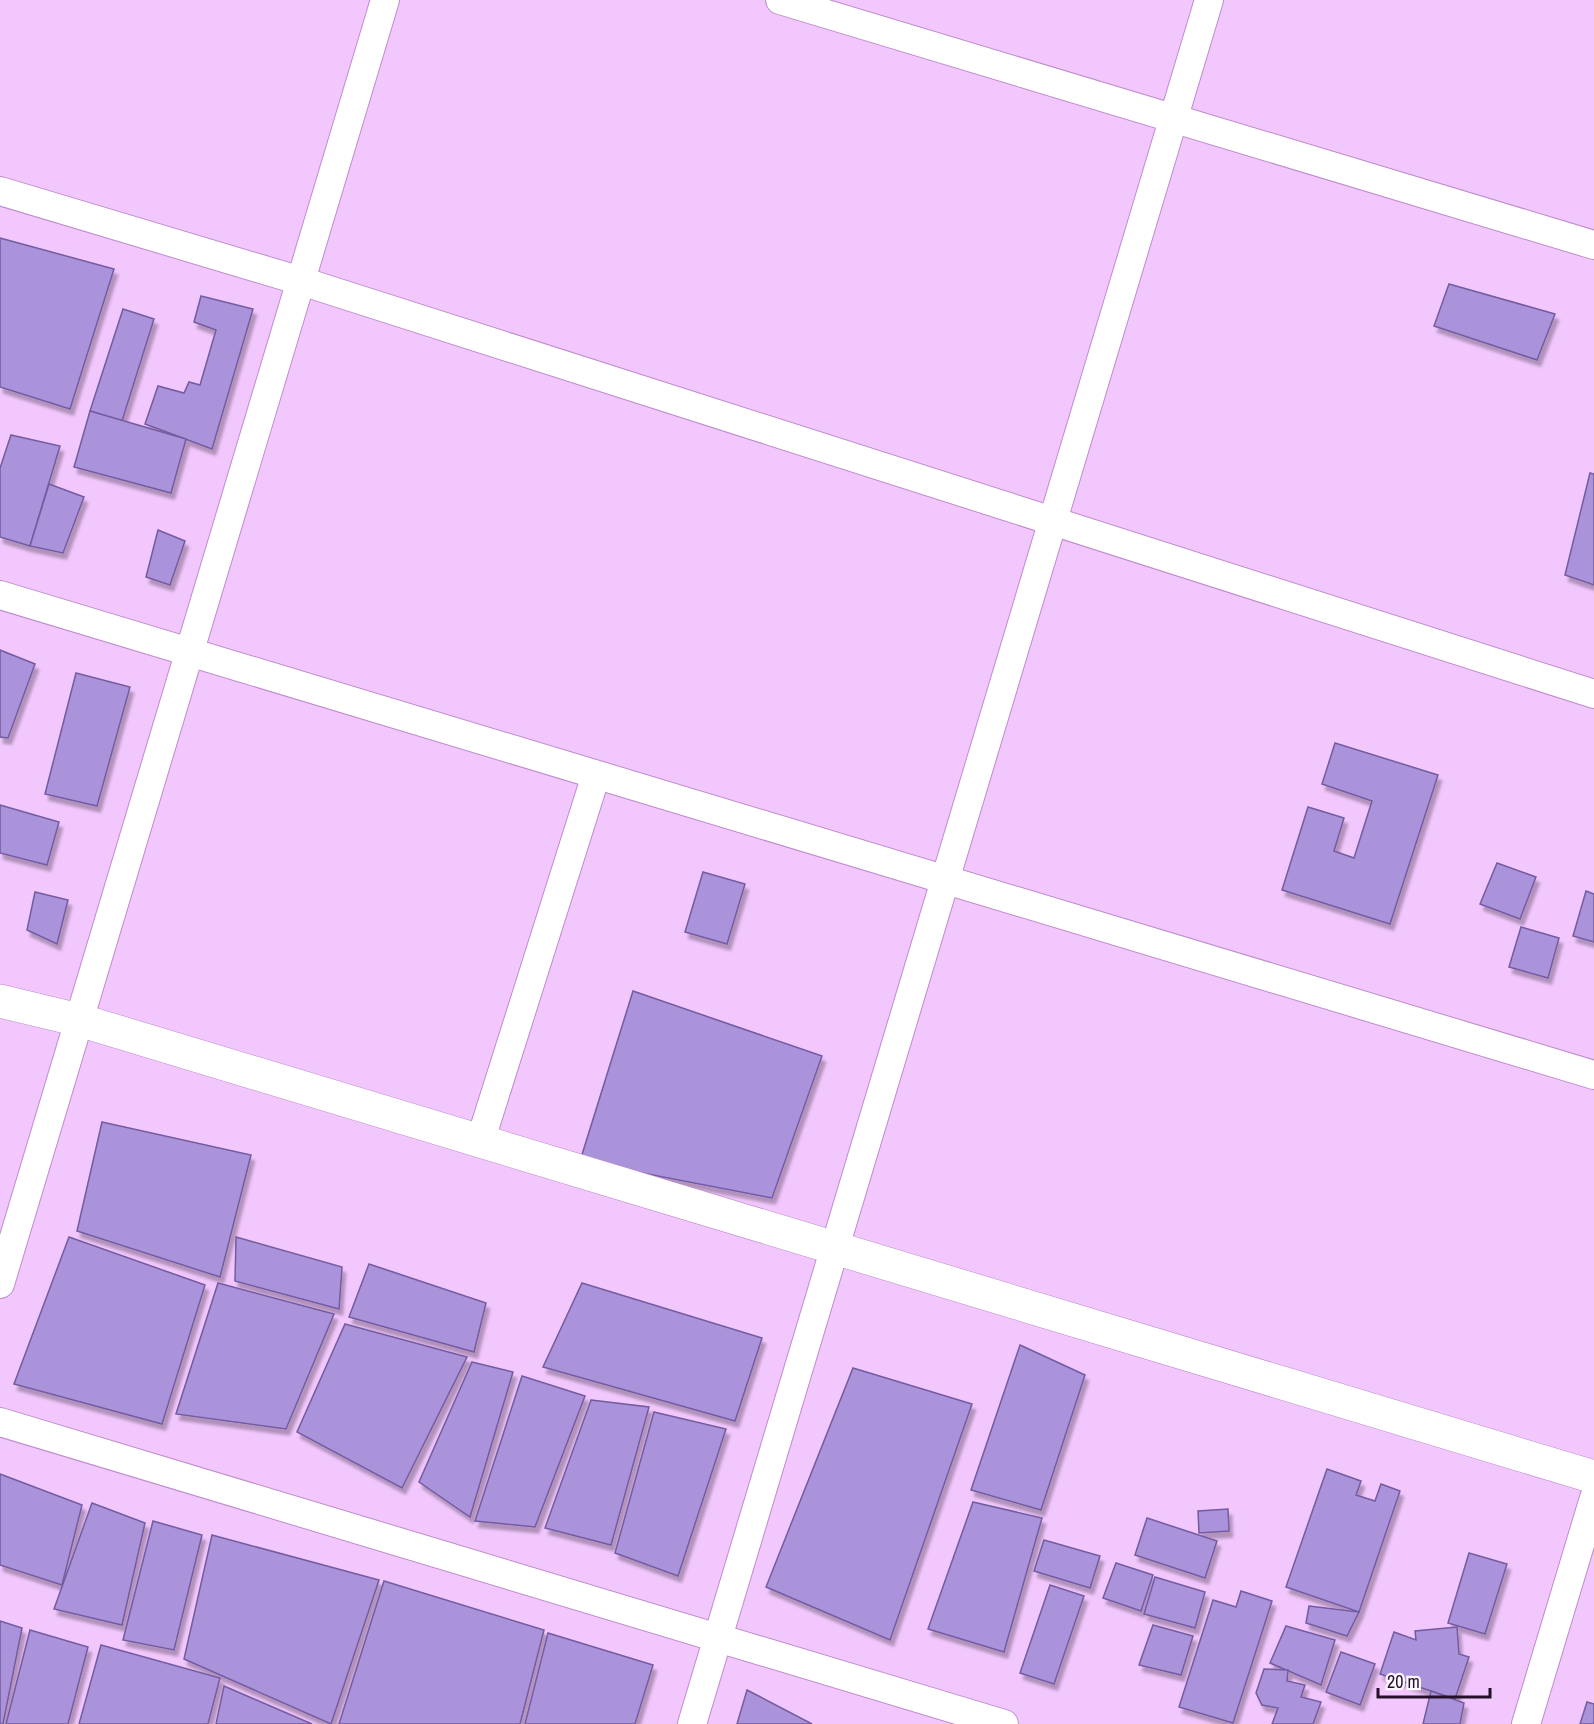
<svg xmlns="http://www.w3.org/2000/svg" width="1594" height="1724" font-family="'Archivo Narrow',sans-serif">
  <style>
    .building { fill: #ab93dc; stroke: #735ba0; stroke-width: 1.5; filter: url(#shadow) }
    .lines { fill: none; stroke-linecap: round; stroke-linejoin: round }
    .street-casing { stroke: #be8bcc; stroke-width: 30 }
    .secondary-casing { stroke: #be8bcc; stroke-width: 34 }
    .street { stroke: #fff; stroke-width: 28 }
    .secondary { stroke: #fff; stroke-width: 33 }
  </style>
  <defs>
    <filter id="shadow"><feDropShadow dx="3.5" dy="6" stdDeviation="1.5" flood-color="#0004"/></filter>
  </defs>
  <rect width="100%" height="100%" fill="#f2c7fe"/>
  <!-- building -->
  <g class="building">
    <polygon points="0,238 114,269 70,409 0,387"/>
    <polygon points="1449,284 1555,314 1537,360 1434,326"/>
    <polygon points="201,296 253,309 212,449 145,424 158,386 184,393 189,382 200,385 216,330 194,322"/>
    <polygon points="123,309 154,319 122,421 90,411"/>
    <polygon points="90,411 186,439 171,493 74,467"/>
    <polygon points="11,435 60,446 30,546 0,537 0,468"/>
    <polygon points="1590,473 1594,474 1594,585 1565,575"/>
    <polygon points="49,484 84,497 63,553 30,546"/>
    <polygon points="158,530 185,541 170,585 146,577"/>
    <polygon points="0,650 35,664 8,738 0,737"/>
    <polygon points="76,673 130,687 97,806 45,794"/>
    <polygon points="1335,743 1438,775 1390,924 1282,890 1308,807 1344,818 1334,851 1354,858 1372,801 1322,784"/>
    <polygon points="0,805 59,822 47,865 0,853"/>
    <polygon points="1497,863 1536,877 1520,919 1480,904"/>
    <polygon points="703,872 745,884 727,944 685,932"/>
    <polygon points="1586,891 1594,894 1594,942 1573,936"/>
    <polygon points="35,892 68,900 57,944 27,930"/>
    <polygon points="1521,927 1559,938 1548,978 1509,967"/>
    <polygon points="633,991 822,1056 772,1198 580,1161"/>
    <polygon points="102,1122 251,1155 220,1277 77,1231"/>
    <polygon points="69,1237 205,1285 162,1424 14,1384"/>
    <polygon points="236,1237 342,1267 339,1309 235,1281"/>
    <polygon points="369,1264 486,1303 474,1352 349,1317"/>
    <polygon points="218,1283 334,1314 286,1429 176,1414"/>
    <polygon points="582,1283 762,1338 735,1421 543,1367"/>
    <polygon points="345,1324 467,1357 402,1488 297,1432"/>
    <polygon points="1020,1345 1085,1375 1041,1510 971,1490"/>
    <polygon points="472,1362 513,1372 470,1517 419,1482"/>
    <polygon points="853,1368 972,1404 890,1640 766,1587"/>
    <polygon points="522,1376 585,1396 535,1527 475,1521"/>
    <polygon points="591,1400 649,1407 611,1545 545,1528"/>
    <polygon points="654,1412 726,1429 678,1576 615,1553"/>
    <polygon points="1327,1469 1361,1481 1356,1495 1375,1501 1381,1484 1400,1491 1359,1612 1286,1587"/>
    <polygon points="0,1474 82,1505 62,1585 0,1565"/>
    <polygon points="973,1502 1042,1518 1004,1652 928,1629"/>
    <polygon points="92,1503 145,1523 122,1625 54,1609"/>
    <polygon points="1228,1509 1229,1531 1199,1533 1198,1511"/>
    <polygon points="1147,1518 1217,1541 1205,1578 1135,1555"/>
    <polygon points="153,1521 202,1535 174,1650 123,1640"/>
    <polygon points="212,1535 379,1580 331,1724 184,1659"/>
    <polygon points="1044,1540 1100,1556 1090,1588 1034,1571"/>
    <polygon points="1469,1553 1507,1564 1485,1634 1448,1623"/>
    <polygon points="1116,1563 1153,1575 1141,1611 1103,1598"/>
    <polygon points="1155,1577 1205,1592 1195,1628 1144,1614"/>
    <polygon points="384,1581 544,1630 520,1724 339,1724"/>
    <polygon points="1050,1585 1084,1596 1054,1684 1020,1673"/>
    <polygon points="1241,1591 1272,1601 1233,1723 1179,1707 1213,1600 1236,1607"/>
    <polygon points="1309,1606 1359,1612 1347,1636 1306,1623"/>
    <polygon points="0,1621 22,1628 3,1724 0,1724"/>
    <polygon points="1153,1625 1193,1636 1181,1675 1139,1665"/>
    <polygon points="1286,1626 1335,1640 1321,1685 1270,1663"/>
    <polygon points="1457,1627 1459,1654 1469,1657 1455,1699 1380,1674 1394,1632 1416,1640 1415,1631"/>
    <polygon points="30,1630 88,1647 68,1724 6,1724"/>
    <polygon points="548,1633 653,1665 635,1724 525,1724"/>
    <polygon points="101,1645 220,1678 208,1724 79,1724"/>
    <polygon points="1341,1652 1375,1664 1360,1705 1326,1692"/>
    <polygon points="1264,1669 1288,1670 1287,1681 1305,1685 1301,1697 1321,1702 1313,1724 1272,1724 1278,1708 1262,1705 1256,1693"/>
    <polygon points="224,1686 312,1724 216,1724"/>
    <polygon points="747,1690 812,1724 737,1724"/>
    <polygon points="1431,1691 1464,1703 1460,1724 1423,1724"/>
    <polygon points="1587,1702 1594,1704 1594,1724 1580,1724"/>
  </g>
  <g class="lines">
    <defs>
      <g id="street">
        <polyline points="780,0 1594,245"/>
        <polyline points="0,191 301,281 1594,694"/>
        <polyline points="0,595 1594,1075"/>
        <polyline points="480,1142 596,775"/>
        <polyline points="0,1284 385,0"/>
        <polyline points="0,1422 1004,1724"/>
        <polyline points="692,1724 1209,0"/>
        <polyline points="1526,1724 1594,1498"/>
      </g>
      <polyline id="secondary" points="0,1001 79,1020 1594,1477"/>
    </defs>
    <!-- street casing -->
    <use href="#street" class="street-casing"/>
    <!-- secondary casing -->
    <use href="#secondary" class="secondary-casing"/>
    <!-- street -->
    <use href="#street" class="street"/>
    <!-- secondary -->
    <use href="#secondary" class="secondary"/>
  </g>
  <!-- scale -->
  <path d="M1378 1688v9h112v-9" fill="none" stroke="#241029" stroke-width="3"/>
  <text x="1387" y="1688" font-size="18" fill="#241029" stroke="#fdf8ff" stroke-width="4.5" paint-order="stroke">20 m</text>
</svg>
